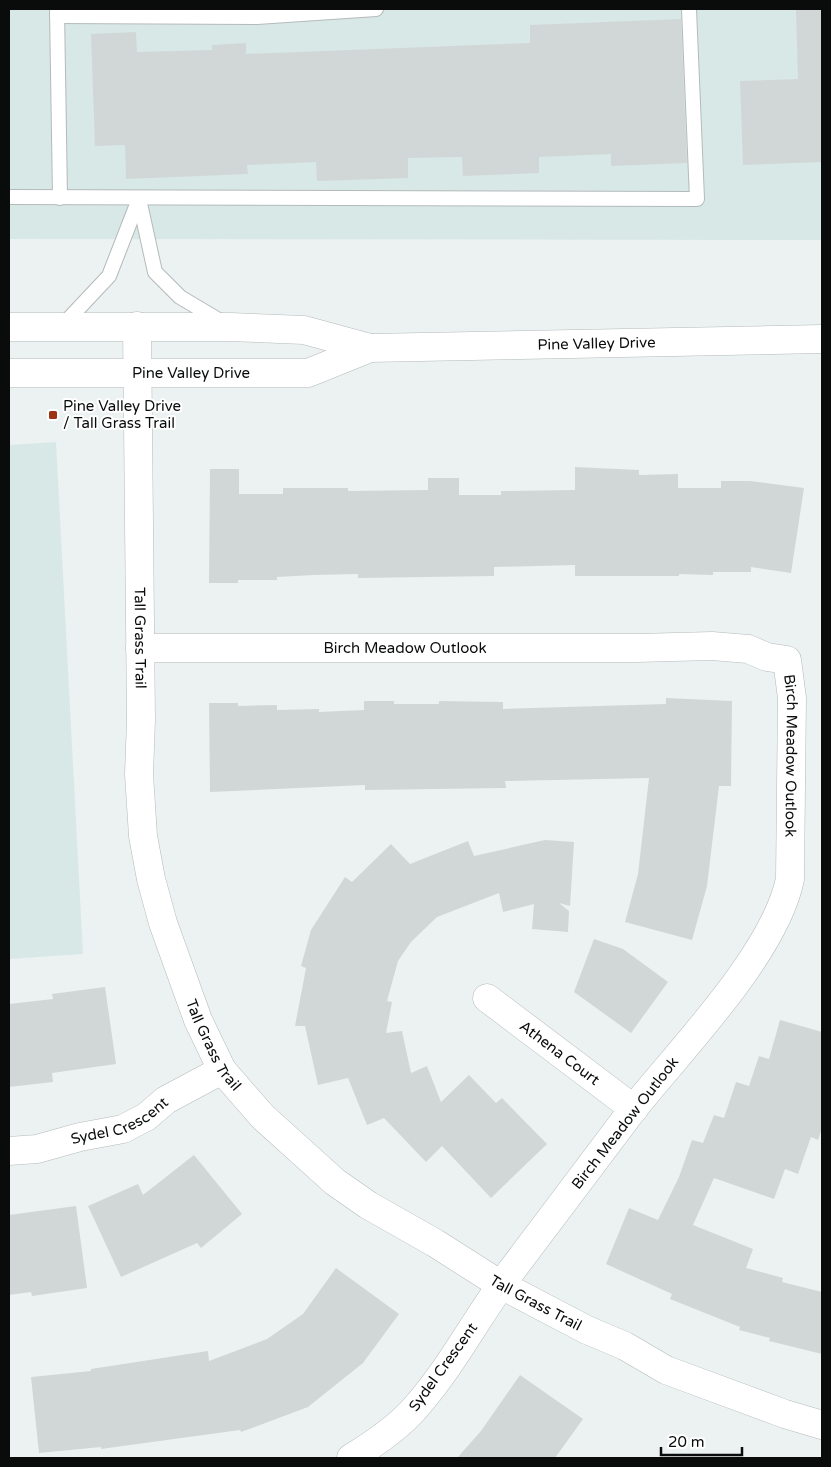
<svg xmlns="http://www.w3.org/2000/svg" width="831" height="1467" font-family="'Varela Round',sans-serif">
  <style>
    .built { fill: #d8e8e7 }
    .building { fill: #d1d7d6 }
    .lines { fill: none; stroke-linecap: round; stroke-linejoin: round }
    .lane-casing { stroke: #b4baba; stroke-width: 16 }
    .street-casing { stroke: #b4baba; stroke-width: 29 }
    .secondary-casing { stroke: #b4baba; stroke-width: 29 }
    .lane { stroke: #fff; stroke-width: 14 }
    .street { stroke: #fff; stroke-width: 28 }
    .secondary { stroke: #fff; stroke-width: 28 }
    .poi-dot { fill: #9c3414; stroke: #fff; stroke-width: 2 }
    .labels { text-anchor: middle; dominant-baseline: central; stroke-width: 4; stroke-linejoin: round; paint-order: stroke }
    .street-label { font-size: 15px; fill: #0a0c0c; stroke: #fff }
    .poi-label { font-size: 15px; fill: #0a0c0c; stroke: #fff; text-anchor: start }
  </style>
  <rect width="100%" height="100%" fill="#ecf2f2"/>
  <!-- built -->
  <g class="built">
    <polygon points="9,9 822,9 822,240 9,239"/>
    <polygon points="56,442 83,954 9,959 9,445"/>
  </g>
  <!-- building -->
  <g class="building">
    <polygon points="796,9 822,9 822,162 743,165 740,81 798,79"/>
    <polygon points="681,19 687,163 611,166 611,154 539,157 539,173 463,176 462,157 408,158 408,178 317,181 316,162 247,165 248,174 126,179 125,145 95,146 91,34 136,32 137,52 212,50 212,45 246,43 246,54 530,43 530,25"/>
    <polygon points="575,467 639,470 639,475 678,474 678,488 721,488 721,481 750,481 804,488 791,573 751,567 751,572 713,572 713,575 679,574 679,576 575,576 575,565 494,567 494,576 358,578 358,574 314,575 277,577 277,580 238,580 238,583 209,583 210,469 239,469 239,494 283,494 283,488 348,488 348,491 428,490 428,478 459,478 459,495 501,495 501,491 575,490"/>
    <polygon points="666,698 732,701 731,786 719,786 707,886 692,940 625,922 638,874 649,778 505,781 506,788 365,790 365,785 210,792 209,703 238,703 238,706 277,705 277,710 319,709 319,712 364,710 364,701 394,701 394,704 439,704 439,701 503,702 503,709 666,704"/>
    <polygon points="545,840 574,842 570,906 559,903 569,911 568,932 532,929 534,904 503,912 499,893 437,917 411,942 398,961 387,1001 392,1002 386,1033 402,1031 411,1073 427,1066 441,1102 469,1075 496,1103 502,1098 547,1144 491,1198 442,1146 426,1162 384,1118 367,1125 348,1078 318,1085 305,1026 295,1026 306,968 301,966 311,930 345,877 352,882 391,844 410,864 468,841 474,856"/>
    <polygon points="594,939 623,949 668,982 631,1033 574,992"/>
    <polygon points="105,987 116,1064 52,1073 53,1082 9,1087 9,1004 53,999 52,994"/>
    <polygon points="780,1020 822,1032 822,1128 818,1140 811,1137 798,1174 785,1169 774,1199 714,1178 693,1225 753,1249 746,1268 783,1278 782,1282 822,1292 822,1354 769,1341 770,1338 739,1330 740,1327 670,1299 672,1294 606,1264 629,1208 658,1220 679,1177 692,1140 703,1143 714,1115 724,1118 736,1082 749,1086 759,1056 769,1059"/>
    <polygon points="194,1155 242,1214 201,1248 197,1243 121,1277 88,1206 138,1184 143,1195"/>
    <polygon points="76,1206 87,1288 32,1296 31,1292 9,1295 9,1215"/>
    <polygon points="336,1268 399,1314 363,1363 308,1407 241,1432 240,1430 101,1449 101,1447 39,1453 31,1377 91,1371 91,1369 208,1351 209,1361 267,1339 303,1314"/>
    <polygon points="520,1375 583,1419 555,1458 457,1458 481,1431"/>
  </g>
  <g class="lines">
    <defs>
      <g id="lane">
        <polyline points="57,9 60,198"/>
        <polyline points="57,16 257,17 376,9"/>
        <polyline points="9,197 697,199 689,9"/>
        <polyline points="139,199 155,272 180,297 222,322"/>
        <polyline points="62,326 109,276 139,199"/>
      </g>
      <g id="street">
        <path id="s1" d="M137 326 141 720 139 774 143 836 151 879 163 923 198 1020 222 1070 263 1117 335 1182 368 1205 435 1243 501 1285 587 1330 625 1346 666 1370 785 1414 822 1425"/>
        <path id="s2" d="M140 648H637L712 646 748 649 767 657 787 660 792 698 790 879C775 953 682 1048 634 1108 592 1163 551 1219 509 1274 477 1317 452 1366 416 1407 399 1427 374 1444 351 1458"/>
        <path id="s3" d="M487 998 634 1109"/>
        <path id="s4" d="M9 1151 37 1149 80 1137 123 1129 146 1117 166 1100 222 1070"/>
      </g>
      <g id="secondary">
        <path id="s5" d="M9 327H230L304 330 370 348 822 339"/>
        <path id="s6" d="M9 373H308L370 348"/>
      </g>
    </defs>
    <!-- lane casing -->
    <use href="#lane" class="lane-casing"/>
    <!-- street casing -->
    <use href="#street" class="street-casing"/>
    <!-- secondary casing -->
    <use href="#secondary" class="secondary-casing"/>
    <!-- lane -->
    <use href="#lane" class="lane"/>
    <!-- street -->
    <use href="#street" class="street"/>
    <!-- secondary -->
    <use href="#secondary" class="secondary"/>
  </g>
  <!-- markers -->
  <rect class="poi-dot" x="48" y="410" width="10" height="10" rx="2.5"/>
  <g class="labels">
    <!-- street labels -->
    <g class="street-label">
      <text stroke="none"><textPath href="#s5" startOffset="590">Pine Valley Drive</textPath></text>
      <text stroke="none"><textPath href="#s6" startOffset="182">Pine Valley Drive</textPath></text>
      <text stroke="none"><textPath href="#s1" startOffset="312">Tall Grass Trail</textPath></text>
      <text stroke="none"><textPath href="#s2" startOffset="265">Birch Meadow Outlook</textPath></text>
      <text stroke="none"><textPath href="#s2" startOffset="745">Birch Meadow Outlook</textPath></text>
      <text stroke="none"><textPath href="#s1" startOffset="732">Tall Grass Trail</textPath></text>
      <text stroke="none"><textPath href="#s3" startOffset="91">Athena Court</textPath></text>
      <text stroke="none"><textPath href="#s4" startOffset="116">Sydel Crescent</textPath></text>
      <text transform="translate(625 1123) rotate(-52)">Birch Meadow Outlook</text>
      <text stroke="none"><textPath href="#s1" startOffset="1152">Tall Grass Trail</textPath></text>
      <text transform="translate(443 1367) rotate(-54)">Sydel Crescent</text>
    </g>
    <!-- poi labels -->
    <g class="poi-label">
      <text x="63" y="406">Pine Valley Drive<tspan x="63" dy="17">/ Tall Grass Trail</tspan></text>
    </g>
  </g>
  <!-- border -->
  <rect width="831" height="1467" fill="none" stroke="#0a0c0c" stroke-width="20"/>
  <!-- scale -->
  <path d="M661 1447v8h81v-8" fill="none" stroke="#0a0c0c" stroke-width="2.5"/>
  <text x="668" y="1447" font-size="15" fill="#0a0c0c" stroke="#ffffff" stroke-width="4" paint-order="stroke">20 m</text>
</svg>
